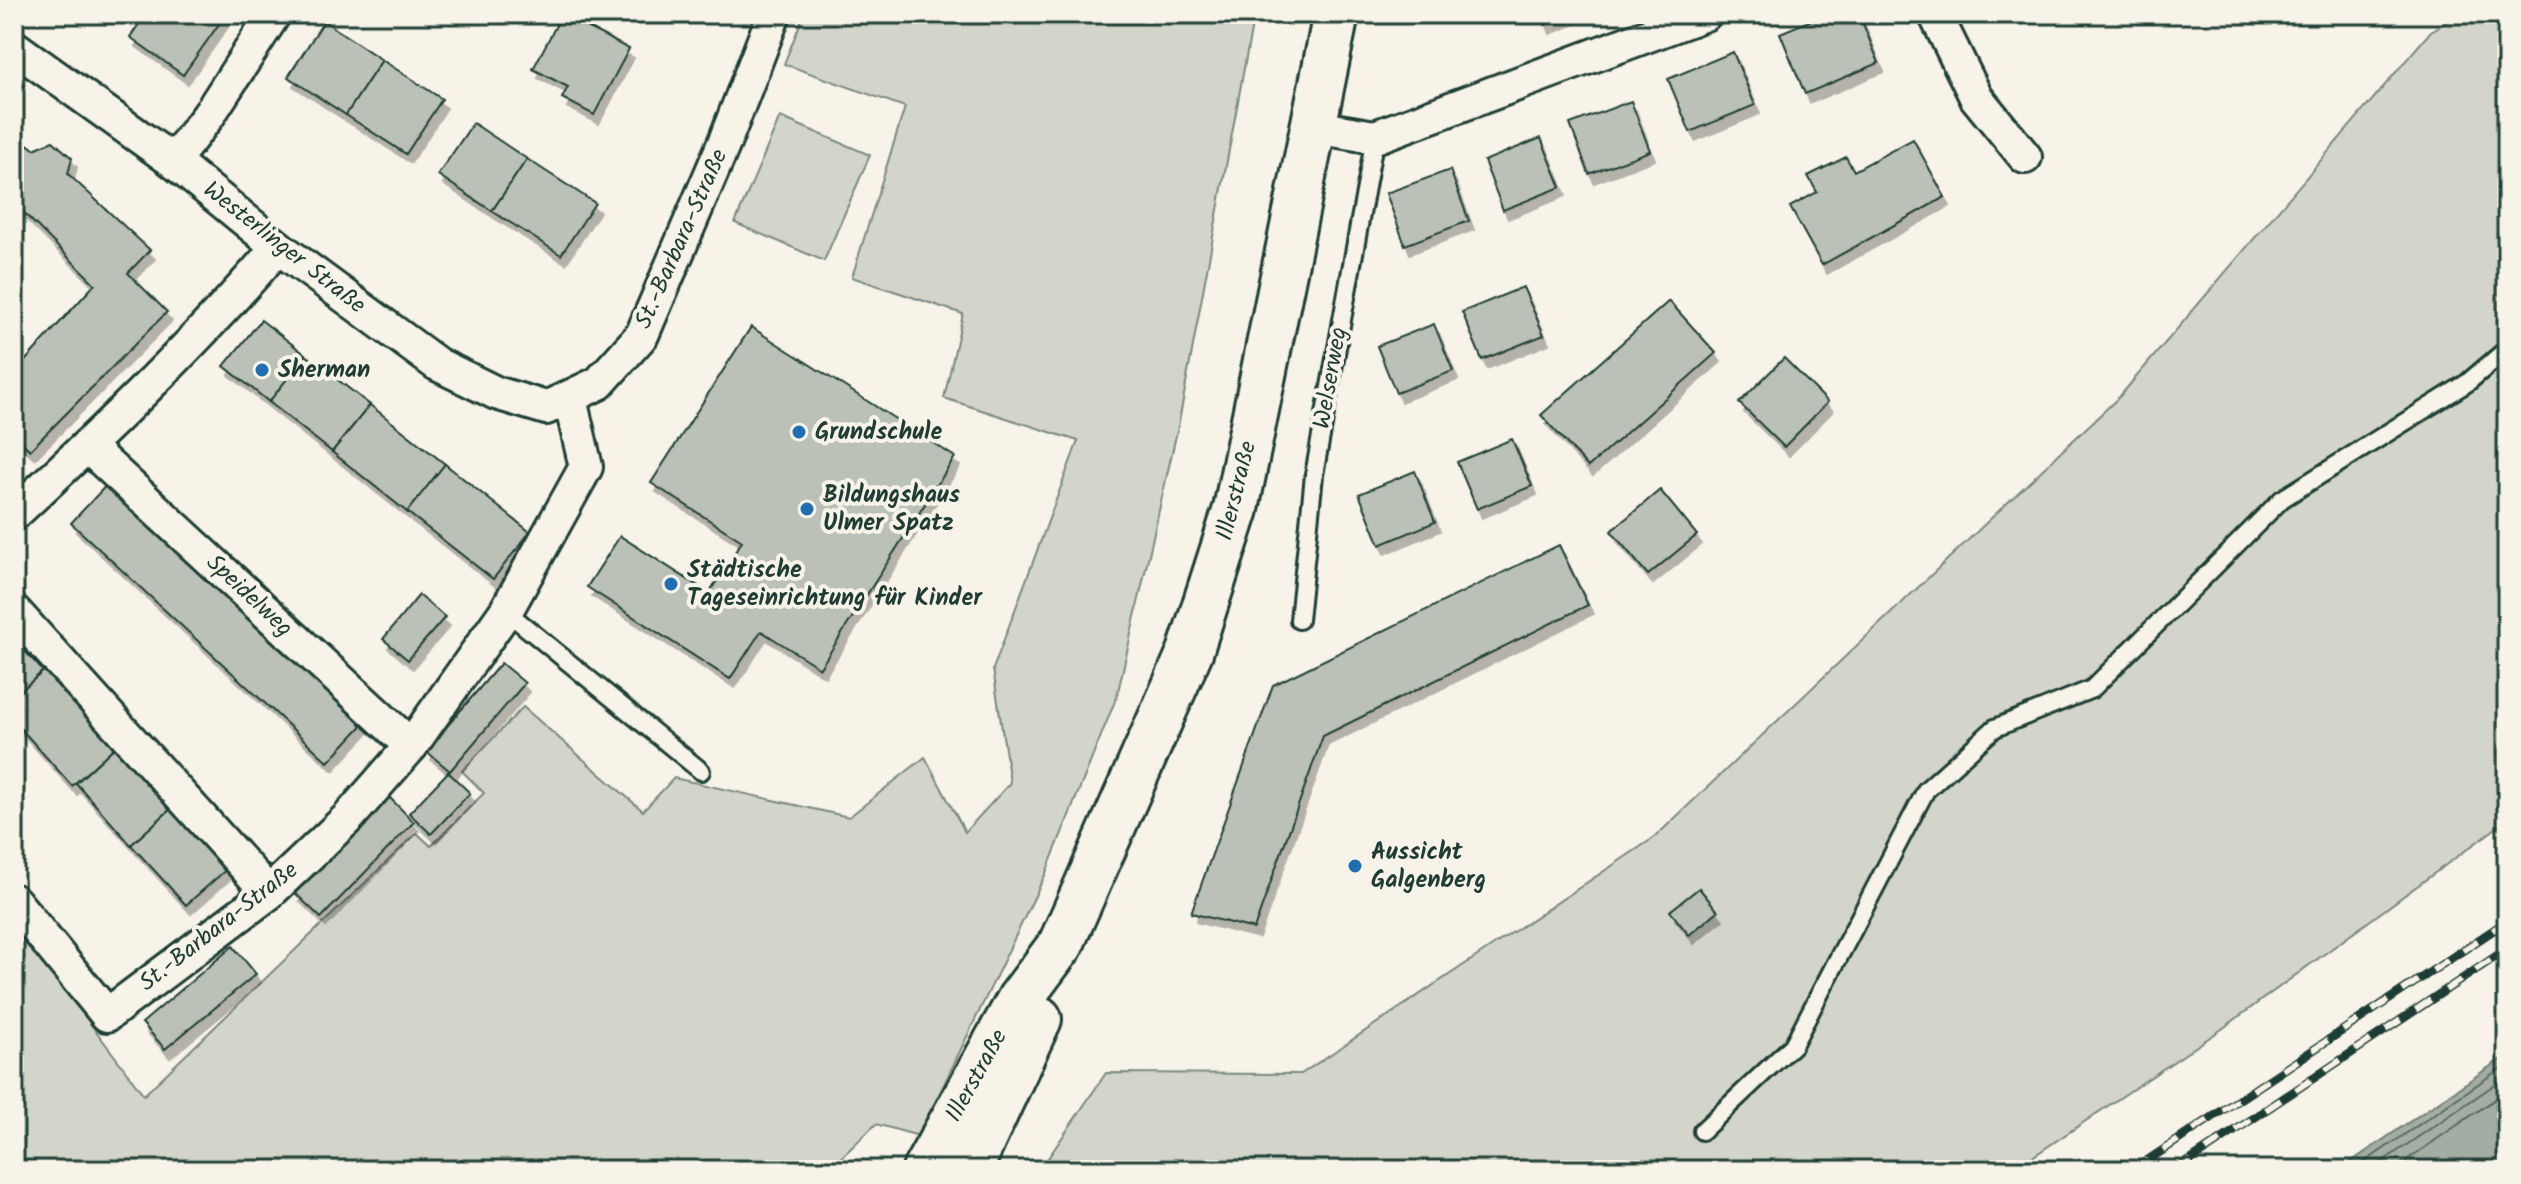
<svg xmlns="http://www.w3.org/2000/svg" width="2521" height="1184" font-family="Kalam,sans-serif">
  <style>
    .green { fill: #d3d5ca; stroke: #79897f; stroke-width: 2 }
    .water { fill: #a4ada3; stroke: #6f8077; stroke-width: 2 }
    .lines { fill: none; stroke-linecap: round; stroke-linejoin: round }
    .shore { stroke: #546a60; stroke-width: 2 }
    .building { fill: #bbc1b6; stroke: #1f3d34; stroke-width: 2; filter: url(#shadow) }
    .lane-casing { stroke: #1f3d34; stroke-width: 22 }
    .street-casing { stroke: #1f3d34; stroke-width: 38 }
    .secondary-casing { stroke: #1f3d34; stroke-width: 50 }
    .lane { stroke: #f7f3e8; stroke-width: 16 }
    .street { stroke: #f7f3e8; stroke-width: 32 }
    .secondary { stroke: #f7f3e8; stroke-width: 44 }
    .rail-casing { stroke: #1f3d34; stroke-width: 9 }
    .rail { stroke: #f7f3e8; stroke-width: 6; stroke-dasharray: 18; stroke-linecap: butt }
    .poi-dot { fill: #1f6fb2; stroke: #f7f3e8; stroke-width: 3 }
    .labels { text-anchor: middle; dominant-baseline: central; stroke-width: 8; stroke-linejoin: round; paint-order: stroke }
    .street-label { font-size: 24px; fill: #1f3d34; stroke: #f7f3e8 }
    .poi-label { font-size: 24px; font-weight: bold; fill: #1f3d34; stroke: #f7f3e8; text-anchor: start }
  </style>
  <defs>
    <filter id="shadow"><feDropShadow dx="5" dy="9" stdDeviation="0" flood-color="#0004"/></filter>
  </defs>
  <rect width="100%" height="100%" fill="#f7f3e8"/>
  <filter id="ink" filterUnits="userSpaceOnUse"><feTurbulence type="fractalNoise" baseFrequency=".0125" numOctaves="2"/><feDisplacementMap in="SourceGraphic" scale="16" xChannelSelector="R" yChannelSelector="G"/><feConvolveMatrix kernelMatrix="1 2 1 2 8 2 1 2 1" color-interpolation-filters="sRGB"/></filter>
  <g filter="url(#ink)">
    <!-- green -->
    <g class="green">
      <polygon points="804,14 1254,14 1179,422 1117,696 1045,875 919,1136 876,1124 828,1170 14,1170 14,922 144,1095 417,833 431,846 484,793 462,771 523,707 643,811 674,778 849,817 925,757 965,832 1010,783 993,669 1078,441 944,398 963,314 852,277 905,107 784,64"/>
      <polygon points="2461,14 2507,14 2507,820 2222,1029 2013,1170 1040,1170 1106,1073 1301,1074 1655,837 2120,396 2431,31"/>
      <polygon points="780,117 870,155 824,261 735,223"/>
    </g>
    <!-- water -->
    <polygon class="water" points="2507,1055 2507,1170 2339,1170"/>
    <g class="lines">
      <!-- shore -->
      <g class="shore">
        <polyline points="2353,1170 2507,1064"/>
        <polyline points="2370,1170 2507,1076"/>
        <polyline points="2392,1170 2507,1091"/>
      </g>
    </g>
    <!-- building -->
    <g class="building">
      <polygon points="146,14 226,14 183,75 130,37"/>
      <polygon points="562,14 629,49 594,115 562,98 568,87 533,69"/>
      <polygon points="1541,14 1573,14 1545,25"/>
      <polygon points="1826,14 1859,14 1879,63 1805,94 1780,33"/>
      <polygon points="324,21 382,60 346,115 288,77"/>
      <polygon points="1733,52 1755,105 1690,132 1668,79"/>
      <polygon points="382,60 442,99 406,154 346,115"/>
      <polygon points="1631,101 1650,151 1589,174 1570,124"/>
      <polygon points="473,123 527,159 492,211 438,175"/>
      <polygon points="14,134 34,149 53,141 72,158 68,174 150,250 128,273 167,312 30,450 14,435 14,373 95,284 14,203"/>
      <polygon points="1541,138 1561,187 1503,210 1484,161"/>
      <polygon points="1913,139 1945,197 1822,265 1790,207 1817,192 1808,176 1846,157 1854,171"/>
      <polygon points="527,159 595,203 561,255 492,211"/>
      <polygon points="1450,170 1469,221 1405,245 1386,193"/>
      <polygon points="1523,287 1544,335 1482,360 1462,312"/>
      <polygon points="1669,301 1716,353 1588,467 1541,415"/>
      <polygon points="261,320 306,355 269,402 224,366"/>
      <polygon points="1434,324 1453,371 1396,393 1377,346"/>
      <polygon points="751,327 955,457 820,668 761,631 730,679 587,587 620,536 709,593 742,541 651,483"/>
      <polygon points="306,355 370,405 332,452 269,402"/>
      <polygon points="1784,358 1828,402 1784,447 1739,403"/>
      <polygon points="370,405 445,464 407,512 332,452"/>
      <polygon points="1512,439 1532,486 1477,509 1457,462"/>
      <polygon points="445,464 530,532 493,579 407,512"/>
      <polygon points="1415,471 1435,522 1380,545 1359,494"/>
      <polygon points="112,479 369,718 328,762 71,523"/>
      <polygon points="1660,490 1697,535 1648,575 1611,531"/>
      <polygon points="1559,545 1588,605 1323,736 1254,929 1191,913 1273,685"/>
      <polygon points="419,595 445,617 408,660 383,639"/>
      <polygon points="14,639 43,671 14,697"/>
      <polygon points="501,663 525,683 450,771 426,751"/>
      <polygon points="47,668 117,745 72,786 14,721 14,697"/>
      <polygon points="117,745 173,807 131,845 76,783"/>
      <polygon points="448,772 470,793 431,834 409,813"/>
      <polygon points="388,796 414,822 321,918 294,892"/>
      <polygon points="173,807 228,868 186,905 131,845"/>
      <polygon points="1699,888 1718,911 1689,935 1670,911"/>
      <polygon points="233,946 256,974 165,1049 142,1023"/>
    </g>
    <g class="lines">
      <defs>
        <g id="lane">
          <polyline points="506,611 701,771"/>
          <polyline points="1299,620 1314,475 1375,137"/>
          <polyline points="1702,1131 1793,1045 1926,790 1995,728 2092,689 2282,499 2467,383 2507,349"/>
        </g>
        <g id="street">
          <polyline points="1935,14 1976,97 2025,157"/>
          <polyline points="14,47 173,161 278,247 437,364 496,393 546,408 599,383 642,335 725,141 774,14"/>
          <polyline points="1315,127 1375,137 1705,14"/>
          <polyline points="173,161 208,116 274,14"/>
          <polyline points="87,446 411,746"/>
          <path d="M14 514C106 429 197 342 278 247"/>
          <polyline points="14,611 269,893"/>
          <polyline points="14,901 107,1015 269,893 348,818 411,746 506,611 586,467 570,399"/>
        </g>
        <g id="secondary">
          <polyline points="925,1170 1020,999 1061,944 1190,652 1236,509 1336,14"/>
          <polyline points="969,1170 1039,1019"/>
        </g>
      </defs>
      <!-- lane casing -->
      <use href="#lane" class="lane-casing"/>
      <!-- street casing -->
      <use href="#street" class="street-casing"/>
      <!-- secondary casing -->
      <use href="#secondary" class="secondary-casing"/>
      <!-- lane -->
      <use href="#lane" class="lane"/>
      <!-- street -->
      <use href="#street" class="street"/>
      <!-- secondary -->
      <use href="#secondary" class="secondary"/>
      <defs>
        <g id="rail">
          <polyline points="2133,1170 2507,921"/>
          <polyline points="2176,1170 2507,949"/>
        </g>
      </defs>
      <!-- rail casing -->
      <use href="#rail" class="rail-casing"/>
      <!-- rail -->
      <use href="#rail" class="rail"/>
    </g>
  </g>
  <!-- markers -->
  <g class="poi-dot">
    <circle cx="262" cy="370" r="8"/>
    <circle cx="799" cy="432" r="8"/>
    <circle cx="807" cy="509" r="8"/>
    <circle cx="671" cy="584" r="8"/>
    <circle cx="1355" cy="866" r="8"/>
  </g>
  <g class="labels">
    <!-- street labels -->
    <g class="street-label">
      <text transform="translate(682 239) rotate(-66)">St.-Barbara-Straße</text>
      <text transform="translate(284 248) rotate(38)">Westerlinger Straße</text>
      <text transform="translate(1331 378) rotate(-80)">Welserweg</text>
      <text transform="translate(1237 491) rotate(-76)">Illerstraße</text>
      <text transform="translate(249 596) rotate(43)">Speidelweg</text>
      <text transform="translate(219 927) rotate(-38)">St.-Barbara-Straße</text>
      <text transform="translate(977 1076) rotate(-61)">Illerstraße</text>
    </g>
    <!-- poi labels -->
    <g class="poi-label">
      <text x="278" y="370">Sherman</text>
      <text x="815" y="432">Grundschule</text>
      <text x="823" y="495">Bildungshaus<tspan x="823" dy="28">Ulmer Spatz</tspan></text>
      <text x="687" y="570">Städtische<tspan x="687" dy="28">Tageseinrichtung für Kinder</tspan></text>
      <text x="1371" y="852">Aussicht<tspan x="1371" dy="28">Galgenberg</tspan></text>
    </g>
  </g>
  <!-- margin -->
  <rect width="2521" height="1184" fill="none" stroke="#f7f3e8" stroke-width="48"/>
  <rect x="24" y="24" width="2473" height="1136" fill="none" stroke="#1f3d34" stroke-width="3" filter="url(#ink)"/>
</svg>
